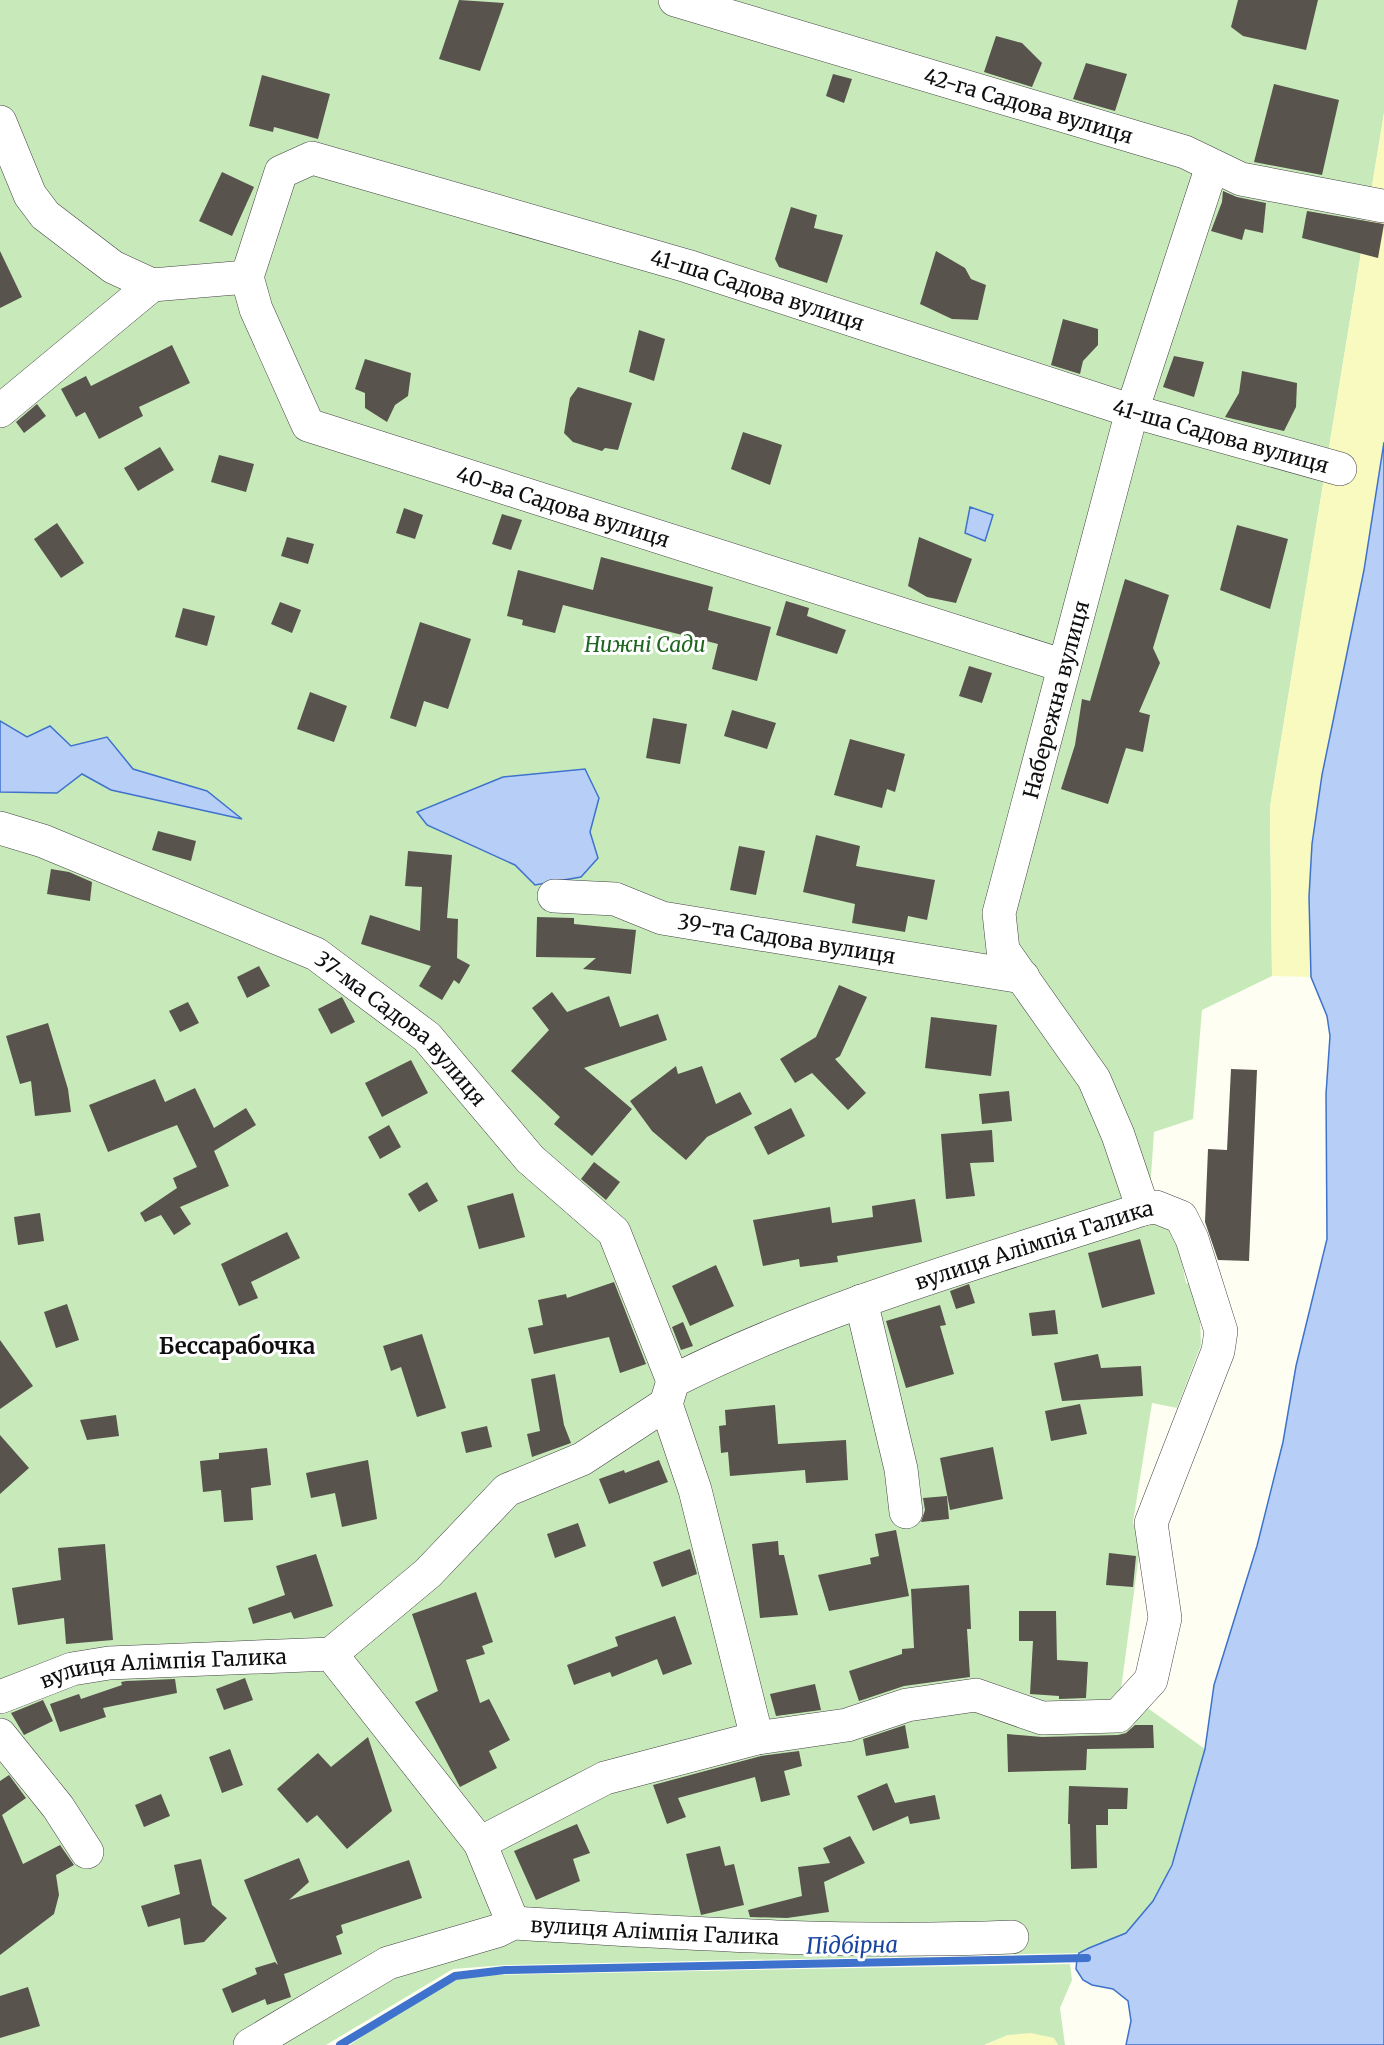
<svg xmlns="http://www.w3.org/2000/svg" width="1384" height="2045" font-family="Merriweather,serif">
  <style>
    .green { fill: #c8eabb }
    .sand { fill: #f9fabf }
    .water { fill: #b7cff6; stroke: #3e72cc; stroke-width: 1.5 }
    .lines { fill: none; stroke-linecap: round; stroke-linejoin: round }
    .stream { stroke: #3e72cc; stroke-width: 8 }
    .building { fill: #58534c }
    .minor-casing { stroke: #424242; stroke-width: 34 }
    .minor { stroke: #fff; stroke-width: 33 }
    .labels { text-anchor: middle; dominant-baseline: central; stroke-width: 6; stroke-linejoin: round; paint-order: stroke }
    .street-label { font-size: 21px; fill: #0f0f0f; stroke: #fff }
    .park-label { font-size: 21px; font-style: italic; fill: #1f6721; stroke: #fff }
    .neighbourhood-label { font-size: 22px; font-weight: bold; fill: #0f0f0f; stroke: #fff }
    .water-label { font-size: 22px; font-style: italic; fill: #1945a1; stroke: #fff }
  </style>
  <rect width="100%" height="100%" fill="#fefff2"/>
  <!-- green -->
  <g class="green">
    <path d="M0 0H1384V113L1270 807 1272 976 1202 1010 1193 1119 1154 1132 1148 1221 1173 1217 1186 1283 1199 1286 1201 1345 1177 1408 1152 1403 1133 1522 1141 1540 1121 1689 1205 1749C1190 1803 1172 1898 1126 1933 1114 1942 1093 1946 1079 1953L506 1965 453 1969 326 2045H0Z"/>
    <polygon points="1070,1964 1072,1980 1060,2008 1065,2045 1058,2045 1053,2038 1008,2035 984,2045 350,2045 393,2015 458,1979 490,1975"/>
  </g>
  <!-- sand -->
  <g class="sand">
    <polygon points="1384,113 1384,442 1364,570 1322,775 1309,897 1311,977 1272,976 1270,807"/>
    <polygon points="1031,2033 1054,2038 1058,2045 985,2045 1008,2035"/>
  </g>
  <!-- water -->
  <g class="water">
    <polygon points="1384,442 1384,2045 1126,2045 1131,2021 1128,2001 1113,1989 1092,1985 1083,1980 1076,1969 1077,1958 1079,1953 1089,1948 1126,1933 1153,1901 1172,1865 1205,1749 1214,1685 1257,1546 1283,1442 1296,1366 1327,1239 1326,1094 1330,1036 1327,1016 1311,977 1309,897 1312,844 1322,775 1364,570"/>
    <polygon points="970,507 993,515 985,541 965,533"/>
    <polygon points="0,721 27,737 50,726 71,746 107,737 133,769 207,791 242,819 111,790 82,774 57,793 0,792"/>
    <polygon points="585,769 599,798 590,832 598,858 581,877 535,885 515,865 427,825 417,812 503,777"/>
  </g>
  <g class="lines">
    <!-- stream -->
    <polyline class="stream" points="340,2045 455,1976 505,1970 1087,1958"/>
  </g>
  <!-- building -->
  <g class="building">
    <polygon points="459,0 504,3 480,71 439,59"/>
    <polygon points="1238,0 1318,0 1306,50 1243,36 1231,27"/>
    <polygon points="996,36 1022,43 1042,63 1032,87 984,72"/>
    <polygon points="1086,63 1127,74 1115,111 1073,99"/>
    <polygon points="833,74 852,79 844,103 826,96"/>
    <polygon points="262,75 330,94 318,139 274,127 273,132 249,126"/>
    <polygon points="1274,84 1339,100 1322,175 1254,162"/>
    <polygon points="222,172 254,187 232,236 199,221"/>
    <polygon points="1223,191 1237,197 1266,203 1263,233 1245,229 1242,240 1211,231 1222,202"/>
    <polygon points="791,207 817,215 814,228 843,235 827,283 779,267 775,259"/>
    <polygon points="1307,211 1384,224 1378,258 1302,238"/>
    <polygon points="0,251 22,297 0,308"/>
    <polygon points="936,251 965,268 971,279 986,285 978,320 952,319 920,304"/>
    <polygon points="1063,319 1098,329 1098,345 1083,361 1080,374 1051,365"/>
    <polygon points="639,330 665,339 654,381 629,372"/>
    <polygon points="172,345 190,383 139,407 143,416 99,439 85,412 76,417 61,389 86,376 91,386"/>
    <polygon points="1174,356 1204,362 1194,397 1163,387"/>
    <polygon points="365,359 411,373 408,396 395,405 387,422 365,408 365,393 355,389"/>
    <polygon points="1242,371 1297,383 1296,407 1284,431 1225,417 1239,393"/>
    <polygon points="578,387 632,403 618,450 605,448 602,451 573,442 564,433 570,398"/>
    <polygon points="37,404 46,416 24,433 16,422"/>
    <polygon points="743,432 782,445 770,485 731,469"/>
    <polygon points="160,447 174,470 138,491 124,468"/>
    <polygon points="219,455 254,464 246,492 211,482"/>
    <polygon points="404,508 423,515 415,539 396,533"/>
    <polygon points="502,514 522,520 511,550 492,544"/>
    <polygon points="57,523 84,563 61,578 34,539"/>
    <polygon points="1237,525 1288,539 1270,609 1220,590"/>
    <polygon points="287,537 314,544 308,564 281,556"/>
    <polygon points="919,537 972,559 956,603 927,597 908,586"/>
    <polygon points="601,557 713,587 708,610 771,627 757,681 712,669 718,644 563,605 555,633 522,625 523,620 507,616 518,570 593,590"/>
    <polygon points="1125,579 1169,595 1153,648 1160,663 1139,712 1150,715 1143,752 1126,748 1108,804 1061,789 1075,745 1082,699 1090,701"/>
    <polygon points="786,601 809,608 807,616 846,630 837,654 776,635"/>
    <polygon points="280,602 301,610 292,633 271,624"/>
    <polygon points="183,608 215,616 207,646 175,637"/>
    <polygon points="420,622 471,639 448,709 424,701 416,727 390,718"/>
    <polygon points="969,666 992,673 982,703 959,696"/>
    <polygon points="310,692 347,706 334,742 297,729"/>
    <polygon points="732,710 776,723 767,749 724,736"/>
    <polygon points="653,718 687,724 680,764 646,758"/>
    <polygon points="850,739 905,754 895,792 887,789 882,808 834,795"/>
    <polygon points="158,831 196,841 191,861 152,850"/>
    <polygon points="816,835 860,846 856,866 935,880 927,920 908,916 905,932 852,923 855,904 803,892"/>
    <polygon points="739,846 765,851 756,895 730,890"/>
    <polygon points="408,851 452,855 447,918 458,919 457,958 470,965 459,984 454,980 442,1000 419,986 431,966 361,944 370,915 420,931 422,887 405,886"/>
    <polygon points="51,869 69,872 92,882 90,901 47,894"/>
    <polygon points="537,917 574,918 574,924 636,930 631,974 583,969 596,958 536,957"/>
    <polygon points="259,966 270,986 247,998 237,977"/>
    <polygon points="839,985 867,997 840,1056 835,1059 866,1093 848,1110 812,1073 795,1083 780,1059 816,1037"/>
    <polygon points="552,992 567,1012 609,996 620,1027 658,1014 667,1040 584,1068 632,1109 592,1156 554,1124 560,1117 511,1071 549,1030 532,1008"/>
    <polygon points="342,997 355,1022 331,1034 318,1009"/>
    <polygon points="188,1002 199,1023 180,1032 169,1011"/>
    <polygon points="931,1017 997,1025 991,1076 925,1068"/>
    <polygon points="48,1023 68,1089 71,1112 35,1116 31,1081 20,1084 6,1036"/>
    <polygon points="411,1060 428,1093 382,1117 365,1083"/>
    <polygon points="676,1066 678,1074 702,1066 716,1104 740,1092 752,1114 707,1137 686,1160 652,1131 630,1101"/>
    <polygon points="1231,1069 1257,1070 1249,1261 1218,1260 1205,1222 1208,1149 1227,1150"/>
    <polygon points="155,1079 165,1102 195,1088 214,1128 246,1108 256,1125 214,1151 229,1186 180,1207 191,1224 174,1235 161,1215 145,1222 140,1213 177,1188 173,1178 197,1167 177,1125 108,1152 89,1105"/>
    <polygon points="1009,1091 1012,1121 982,1124 979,1094"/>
    <polygon points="791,1108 805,1136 768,1155 754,1127"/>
    <polygon points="389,1125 401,1147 380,1159 368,1137"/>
    <polygon points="992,1130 994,1162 970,1163 975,1196 946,1199 941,1134"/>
    <polygon points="594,1162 620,1182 606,1200 581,1179"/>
    <polygon points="427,1182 438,1201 419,1212 408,1194"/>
    <polygon points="513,1193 525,1237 479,1249 467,1206"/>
    <polygon points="915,1199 922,1242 837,1256 838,1262 800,1267 799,1259 763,1266 753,1220 830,1207 832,1223 873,1217 872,1206"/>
    <polygon points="40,1213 44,1241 18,1245 14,1217"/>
    <polygon points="287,1232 300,1258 251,1282 258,1298 239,1306 221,1264"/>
    <polygon points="1140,1239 1155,1294 1102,1308 1088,1253"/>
    <polygon points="716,1265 734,1306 690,1326 672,1286"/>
    <polygon points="614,1282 646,1364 620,1373 609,1337 534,1354 528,1328 543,1325 538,1300 566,1294 567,1298"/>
    <polygon points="969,1284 975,1303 956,1309 950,1291"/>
    <polygon points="67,1304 79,1340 56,1348 44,1312"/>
    <polygon points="940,1305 946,1325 940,1326 954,1374 906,1388 886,1321"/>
    <polygon points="1055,1310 1058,1334 1032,1336 1029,1313"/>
    <polygon points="683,1322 693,1346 681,1350 672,1327"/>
    <polygon points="422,1334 446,1408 417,1417 401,1367 391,1371 383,1346"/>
    <polygon points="0,1340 33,1386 0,1409"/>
    <polygon points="1098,1354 1101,1368 1141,1366 1143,1396 1062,1401 1054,1363"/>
    <polygon points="555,1374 564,1425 571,1443 532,1457 527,1434 540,1431 531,1379"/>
    <polygon points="1080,1404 1087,1434 1051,1441 1045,1411"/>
    <polygon points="775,1405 778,1444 846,1440 848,1480 806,1483 805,1470 730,1476 728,1452 721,1453 719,1426 726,1425 725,1410"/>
    <polygon points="116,1415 119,1436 87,1440 80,1420"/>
    <polygon points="487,1426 492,1447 466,1453 461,1432"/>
    <polygon points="0,1435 29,1468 0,1494"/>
    <polygon points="993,1447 1003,1499 950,1510 940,1458"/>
    <polygon points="267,1448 271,1485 251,1488 253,1520 224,1522 221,1490 203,1492 200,1461 219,1459 219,1453"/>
    <polygon points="368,1460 377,1519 342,1527 335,1493 311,1498 306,1473"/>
    <polygon points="659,1460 668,1482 609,1504 599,1479 624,1470 625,1473"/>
    <polygon points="947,1496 949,1519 921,1522 925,1510 923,1498"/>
    <polygon points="578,1523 586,1546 555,1558 547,1534"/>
    <polygon points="896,1530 909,1596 829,1611 818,1575 871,1564 870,1558 879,1556 875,1534"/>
    <polygon points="778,1541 779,1555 784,1555 798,1615 760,1618 752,1544"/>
    <polygon points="105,1544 113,1640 66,1644 64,1618 18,1625 12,1588 61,1580 58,1548"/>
    <polygon points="690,1549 697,1574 662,1587 653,1562"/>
    <polygon points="1109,1553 1136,1556 1133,1587 1106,1585"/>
    <polygon points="316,1554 333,1606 294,1619 291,1612 253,1624 248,1608 285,1595 276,1566"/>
    <polygon points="969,1585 971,1629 967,1629 970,1677 904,1686 859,1701 849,1671 902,1654 902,1649 914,1648 911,1589"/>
    <polygon points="476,1592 493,1642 482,1646 485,1654 466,1660 480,1703 489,1699 510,1740 489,1751 497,1768 460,1787 415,1702 438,1691 412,1614"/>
    <polygon points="1019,1611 1056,1611 1057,1660 1088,1662 1086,1698 1059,1699 1059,1696 1030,1694 1033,1641 1019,1641"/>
    <polygon points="675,1616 692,1664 663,1675 657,1659 612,1677 610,1672 574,1685 567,1665 618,1646 615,1637"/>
    <polygon points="245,1678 253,1700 224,1710 216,1689"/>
    <polygon points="175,1679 177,1693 103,1708 106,1717 60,1732 50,1704 79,1694 81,1699 122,1685 121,1682 126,1681"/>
    <polygon points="815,1684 821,1710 776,1716 770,1694"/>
    <polygon points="43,1700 53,1721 24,1735 11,1713"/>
    <polygon points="905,1725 909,1748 866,1756 863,1739"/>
    <polygon points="1135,1725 1153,1725 1154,1748 1087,1749 1086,1770 1008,1772 1007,1734 1042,1737 1118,1735 1126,1733"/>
    <polygon points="368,1737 392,1811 347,1849 317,1815 307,1823 277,1789 318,1753 331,1767"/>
    <polygon points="230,1749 243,1785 222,1793 209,1757"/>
    <polygon points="799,1751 802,1766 784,1771 790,1795 761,1802 755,1777 678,1798 686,1817 667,1824 653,1785 761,1756"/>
    <polygon points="9,1775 26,1798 2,1815 23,1864 60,1845 74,1865 56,1875 59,1895 54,1914 0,1955 0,1781"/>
    <polygon points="887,1783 895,1803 935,1795 940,1819 910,1824 908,1816 873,1831 857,1796"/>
    <polygon points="1069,1786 1128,1788 1127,1809 1108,1809 1108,1825 1096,1825 1097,1868 1071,1869 1070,1824 1068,1824"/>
    <polygon points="161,1794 170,1816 144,1827 135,1805"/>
    <polygon points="577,1824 590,1853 573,1859 580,1881 536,1900 514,1851"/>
    <polygon points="850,1836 865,1863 824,1882 829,1912 787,1918 750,1917 748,1910 802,1896 798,1867 830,1863 823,1848"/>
    <polygon points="720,1846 725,1866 734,1864 744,1905 701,1915 686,1854"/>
    <polygon points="299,1858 309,1882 289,1900 409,1860 422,1898 341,1925 343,1933 336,1936 342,1954 284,1974 291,1997 267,2005 265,1999 232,2013 222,1989 257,1974 255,1968 275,1962 278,1965 244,1880"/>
    <polygon points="201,1859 212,1905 227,1918 204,1942 184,1945 180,1918 148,1927 141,1906 180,1894 174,1865"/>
    <polygon points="28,1987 40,2026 0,2038 0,1996"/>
  </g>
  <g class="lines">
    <defs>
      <g id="minor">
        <path id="s1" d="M675 0 1185 152 1241 179 1383 206"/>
        <path id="s2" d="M0 122 30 195 45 215 113 267 152 285 247 277 256 309 308 425 1064 666"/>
        <path id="s3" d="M247 277 281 172 312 158 687 266 1132 411 1340 469"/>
        <polyline points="0,411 152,285"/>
        <path id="s4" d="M0 828 43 841 316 954 427 1037 530 1159 614 1232 673 1381"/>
        <path id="s5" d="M554 896 615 899 662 918 1023 977"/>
        <path id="s6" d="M1143 1209 1118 1135 1094 1079 1003 950 999 913 1132 411 1212 166"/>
        <polyline points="861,1301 901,1469 906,1512"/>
        <polyline points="666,1404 695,1490 757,1738"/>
        <polyline points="331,1654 480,1843 513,1923"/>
        <path id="s7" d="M0 1697 72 1669 109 1663 331 1654 428 1573 507 1490 582 1459 666 1404 673 1381C822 1306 984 1261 1143 1209L1156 1207 1181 1217 1192 1239 1221 1331 1218 1351 1151 1523 1165 1618 1151 1680 1118 1716 1042 1718 976 1695 907 1705 847 1725 757 1738 605 1778 480 1843"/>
        <polyline points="0,1735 58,1807 87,1852"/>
        <path id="s8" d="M250 2045 388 1963 497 1931 513 1923C680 1933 845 1944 1012 1937"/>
      </g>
    </defs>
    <!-- minor casing -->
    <use href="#minor" class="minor-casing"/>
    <!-- minor -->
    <use href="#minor" class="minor"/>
  </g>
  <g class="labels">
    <!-- street labels -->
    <g class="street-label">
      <text stroke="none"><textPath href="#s1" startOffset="369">42-га Садова вулиця</textPath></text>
      <text stroke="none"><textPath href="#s3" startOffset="609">41-ша Садова вулиця</textPath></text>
      <text stroke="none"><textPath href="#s3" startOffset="1095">41-ша Садова вулиця</textPath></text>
      <text stroke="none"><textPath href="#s2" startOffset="756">40-ва Садова вулиця</textPath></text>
      <text stroke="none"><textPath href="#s6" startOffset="555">Набережна вулиця</textPath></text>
      <text stroke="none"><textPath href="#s5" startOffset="238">39-та Садова вулиця</textPath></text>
      <text stroke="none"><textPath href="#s4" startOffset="454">37-ма Садова вулиця</textPath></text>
      <text stroke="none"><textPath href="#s7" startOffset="1170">вулиця Алімпія Галика</textPath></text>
      <text stroke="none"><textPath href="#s7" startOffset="168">вулиця Алімпія Галика</textPath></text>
      <text stroke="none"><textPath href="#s8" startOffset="434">вулиця Алімпія Галика</textPath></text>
    </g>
    <!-- park labels -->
    <g class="park-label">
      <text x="645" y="644">Нижні Сади</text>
    </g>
    <!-- neighbourhood labels -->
    <g class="neighbourhood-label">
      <text x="237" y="1346">Бессарабочка</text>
    </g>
    <!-- water labels -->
    <g class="water-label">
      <text transform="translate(852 1945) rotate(-1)">Підбірна</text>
    </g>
  </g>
</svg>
